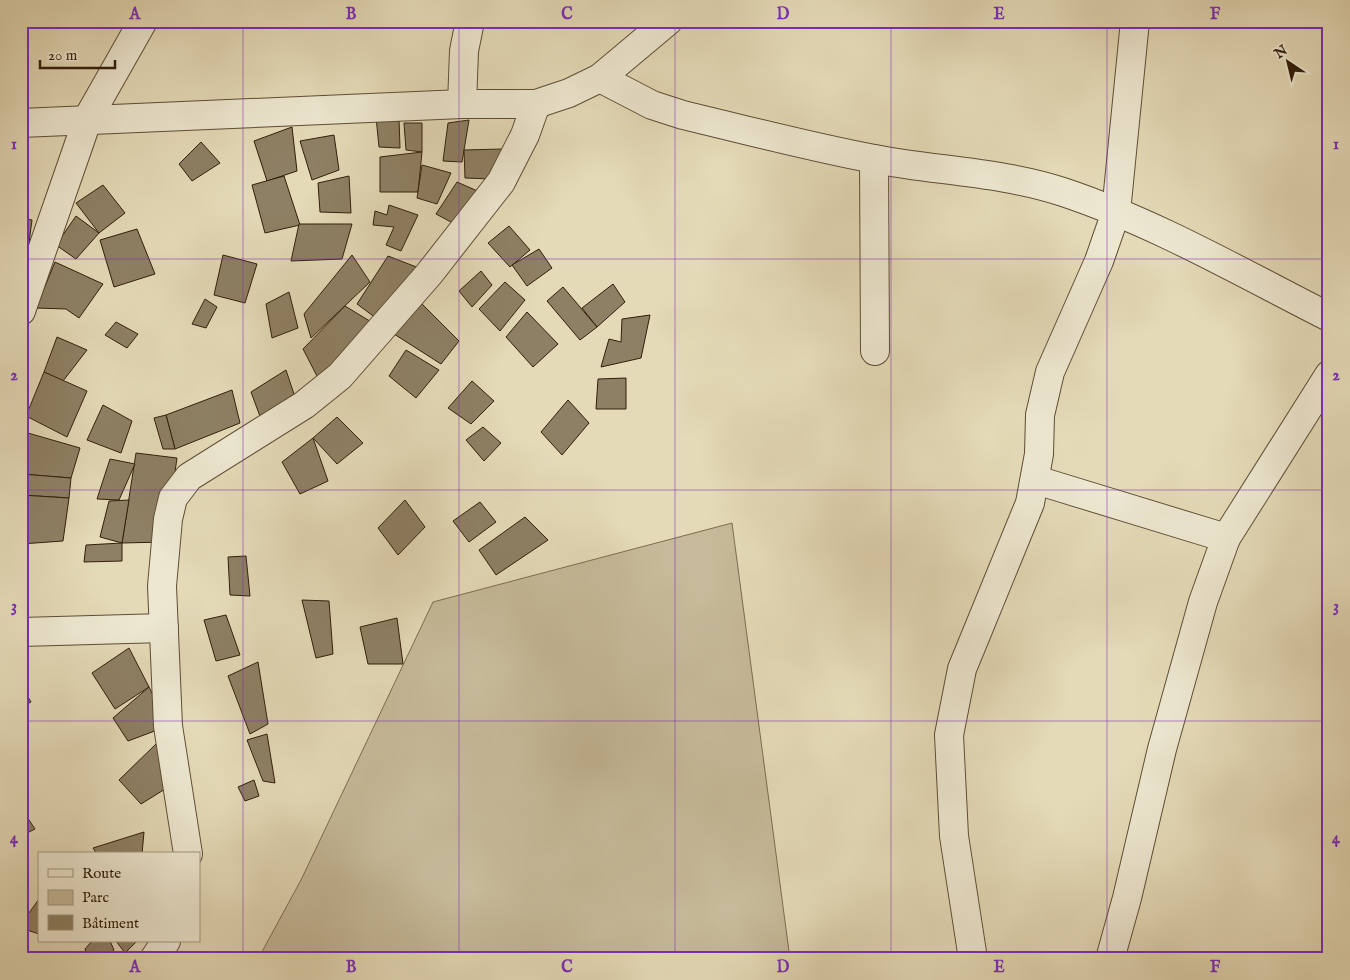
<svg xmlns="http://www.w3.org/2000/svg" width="1350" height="980" font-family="'IM FELL English',serif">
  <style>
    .green { fill: #c6ba9a; stroke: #7c6c52 }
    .building { fill: #8e8064; stroke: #311e0a }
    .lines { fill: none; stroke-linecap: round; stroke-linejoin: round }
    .minor-casing { stroke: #5e4d35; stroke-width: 30 }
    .minor { stroke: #ede7d0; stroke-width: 28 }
    .grid { fill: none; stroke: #7b2cbf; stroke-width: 1; stroke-opacity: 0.55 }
    .neatline { fill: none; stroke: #7b2cbf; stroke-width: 2 }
    .grid-label { font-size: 16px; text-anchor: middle; font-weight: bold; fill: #7b2cbf }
  </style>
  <rect width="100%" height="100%" fill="#e4dab7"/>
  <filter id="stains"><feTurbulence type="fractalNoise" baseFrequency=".004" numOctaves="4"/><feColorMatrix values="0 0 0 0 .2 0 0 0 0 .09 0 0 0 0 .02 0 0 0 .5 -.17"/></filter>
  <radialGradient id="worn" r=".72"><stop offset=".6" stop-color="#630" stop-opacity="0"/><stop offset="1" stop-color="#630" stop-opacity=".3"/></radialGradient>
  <!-- green -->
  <polygon class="green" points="732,523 790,959 258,959 301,880 433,602"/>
  <!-- building -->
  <g class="building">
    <polygon points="376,117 399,118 400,148 379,147"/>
    <polygon points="469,120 462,162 443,161 448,123"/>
    <polygon points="404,123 422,123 422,152 406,150"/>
    <polygon points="292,127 297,171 267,181 254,141"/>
    <polygon points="334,135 339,170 312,180 300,141"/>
    <polygon points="201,142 220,163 192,181 179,164"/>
    <polygon points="502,149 491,179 465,178 464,150"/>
    <polygon points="422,152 418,192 380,192 380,157"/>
    <polygon points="422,165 451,173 437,204 417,198"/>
    <polygon points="284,176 300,225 265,233 252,185"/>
    <polygon points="349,176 351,213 320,212 318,183"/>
    <polygon points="457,182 482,193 464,229 436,214"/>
    <polygon points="103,185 125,213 99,233 76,203"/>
    <polygon points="389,205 418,215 401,251 386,245 394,227 373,225 375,211 387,215"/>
    <polygon points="76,216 99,233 76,259 56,245"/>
    <polygon points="21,218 32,220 29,243 21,242"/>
    <polygon points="299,224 352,224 342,259 291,261"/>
    <polygon points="509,226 530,250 510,267 488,243"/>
    <polygon points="137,229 155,274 114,287 100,240"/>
    <polygon points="539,249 552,268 527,286 512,265"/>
    <polygon points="223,255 257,264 245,303 214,295"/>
    <polygon points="352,255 370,282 311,338 304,314"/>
    <polygon points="388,256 419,268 376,318 357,304"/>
    <polygon points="55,262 103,284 79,318 66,309 36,308"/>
    <polygon points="481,271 492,285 472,307 459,291"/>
    <polygon points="505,282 525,300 500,331 479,309"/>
    <polygon points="613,284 625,302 597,327 582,308"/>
    <polygon points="563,287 597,327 580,340 547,301"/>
    <polygon points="289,292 298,328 272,338 266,304"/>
    <polygon points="205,299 217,307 206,328 192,324"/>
    <polygon points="420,302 459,341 441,364 394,334"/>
    <polygon points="345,306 373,323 318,378 303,349"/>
    <polygon points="527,312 558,344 533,367 506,337"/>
    <polygon points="650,315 641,358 601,367 609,339 621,342 622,319"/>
    <polygon points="116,322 138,334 127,348 105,335"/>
    <polygon points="57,337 87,350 63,381 44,372"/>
    <polygon points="406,350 439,370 416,398 389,376"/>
    <polygon points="286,370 297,403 261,419 251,392"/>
    <polygon points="44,372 87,391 67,437 26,416"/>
    <polygon points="626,378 626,409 596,409 598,379"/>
    <polygon points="472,381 494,401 471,424 448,408"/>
    <polygon points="232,390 240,423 175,449 166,415"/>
    <polygon points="568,400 589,423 562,455 541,432"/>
    <polygon points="103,405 132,421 121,453 87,440"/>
    <polygon points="166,415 175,449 163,449 154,418"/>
    <polygon points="337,417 363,443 337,464 313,438"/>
    <polygon points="483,427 501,443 484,461 466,440"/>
    <polygon points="21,431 80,448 71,478 21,474"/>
    <polygon points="313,438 328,481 300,494 282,462"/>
    <polygon points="136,453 177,458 165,542 122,543"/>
    <polygon points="110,459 135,464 119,500 97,499"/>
    <polygon points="22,474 71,478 69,498 21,495"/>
    <polygon points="21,495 69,498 63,541 21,544"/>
    <polygon points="129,500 122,543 100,537 109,501"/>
    <polygon points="405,500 425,527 398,555 378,528"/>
    <polygon points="480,502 496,522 469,542 453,521"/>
    <polygon points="525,517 548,540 496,575 479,550"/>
    <polygon points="122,543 122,561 84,562 86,545"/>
    <polygon points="246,556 250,596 230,595 228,557"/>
    <polygon points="302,600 329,601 333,654 316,658"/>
    <polygon points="226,615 240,655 216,661 204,620"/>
    <polygon points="397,618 403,664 368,664 360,627"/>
    <polygon points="129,648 149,687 115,709 92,673"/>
    <polygon points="258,662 268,724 250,734 228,676"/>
    <polygon points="21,685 31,702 21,707"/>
    <polygon points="149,687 168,726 128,741 113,718"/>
    <polygon points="267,734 275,783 263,781 247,740"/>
    <polygon points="156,744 178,781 141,804 119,780"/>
    <polygon points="254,780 259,796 245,801 238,787"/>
    <polygon points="21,808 35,829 21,836"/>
    <polygon points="144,832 142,854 97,854 93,848"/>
    <polygon points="39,899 39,934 21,928 21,924"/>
    <polygon points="92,941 110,941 114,950 105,959 88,959 85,949"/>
    <polygon points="116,941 137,941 125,953"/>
  </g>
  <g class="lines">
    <defs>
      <g id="minor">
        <path d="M600 78 652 105 683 115C746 130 810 147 874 159 937 171 1002 172 1063 192 1156 223 1242 273 1329 317"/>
        <polyline points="462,104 464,51 470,21"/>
        <polyline points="21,123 462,104 536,104 569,93 600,78 668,21"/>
        <polyline points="874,159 875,351"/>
        <polyline points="21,311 88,118 143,21"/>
        <polyline points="1036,480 1226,538"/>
        <polyline points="21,632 164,628"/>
        <polyline points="188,854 168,726 162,586 168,519 173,498 189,477 304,405 340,376 429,274 501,182 525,135 536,104"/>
        <polyline points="154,959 166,941"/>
        <polyline points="973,959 954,836 949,735 962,669 1030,503 1039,454 1040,415 1050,372 1099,261 1116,212 1135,21"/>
        <polyline points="1110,959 1127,898 1162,749 1203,602 1226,538 1329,375"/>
      </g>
    </defs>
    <!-- minor casing -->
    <use href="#minor" class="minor-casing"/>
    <!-- minor -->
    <use href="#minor" class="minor"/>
  </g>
  <!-- grid -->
  <path class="grid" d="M243 21V959M459 21V959M675 21V959M891 21V959M1107 21V959M21 259H1329M21 490H1329M21 721H1329"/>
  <!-- margin -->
  <rect width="1350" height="980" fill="none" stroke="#e4dab7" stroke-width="55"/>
  <!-- legend -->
  <rect x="38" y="852" width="162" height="90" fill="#ede7d0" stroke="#a29781"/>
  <rect x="48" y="869" width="25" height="8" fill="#ede7d0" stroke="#a29781"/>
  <text x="82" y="878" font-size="15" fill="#311e0a">Route</text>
  <rect x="48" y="890" width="25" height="15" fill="#c6ba9a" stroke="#a29781"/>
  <text x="82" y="902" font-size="15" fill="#311e0a">Parc</text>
  <rect x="48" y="915" width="25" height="15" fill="#8e8064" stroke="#a29781"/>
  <text x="82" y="928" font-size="15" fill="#311e0a">Bâtiment</text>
  <!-- north arrow -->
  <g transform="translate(1288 62) rotate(325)" stroke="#ede7d0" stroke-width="4" paint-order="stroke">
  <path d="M0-4L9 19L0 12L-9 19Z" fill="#311e0a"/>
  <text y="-8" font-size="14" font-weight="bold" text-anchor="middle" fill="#311e0a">N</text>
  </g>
  <!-- scale -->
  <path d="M40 60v8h75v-8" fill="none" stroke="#311e0a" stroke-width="2.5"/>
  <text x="48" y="60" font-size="15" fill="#311e0a" stroke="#ede7d0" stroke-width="4" paint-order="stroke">20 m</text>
  <rect x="28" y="28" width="1294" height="924" class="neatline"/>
  <g class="grid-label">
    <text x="135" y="19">A</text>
    <text x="351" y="19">B</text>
    <text x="567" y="19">C</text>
    <text x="783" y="19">D</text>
    <text x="999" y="19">E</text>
    <text x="1215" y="19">F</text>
    <text x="14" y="149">1</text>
    <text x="1336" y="149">1</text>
    <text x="14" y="380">2</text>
    <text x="1336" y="380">2</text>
    <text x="14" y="611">3</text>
    <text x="1336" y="611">3</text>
    <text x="14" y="843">4</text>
    <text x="1336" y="843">4</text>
    <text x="135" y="972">A</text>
    <text x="351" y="972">B</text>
    <text x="567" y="972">C</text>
    <text x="783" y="972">D</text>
    <text x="999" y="972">E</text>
    <text x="1215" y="972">F</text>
  </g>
  <rect width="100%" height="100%" filter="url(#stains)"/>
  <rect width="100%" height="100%" fill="url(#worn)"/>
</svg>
